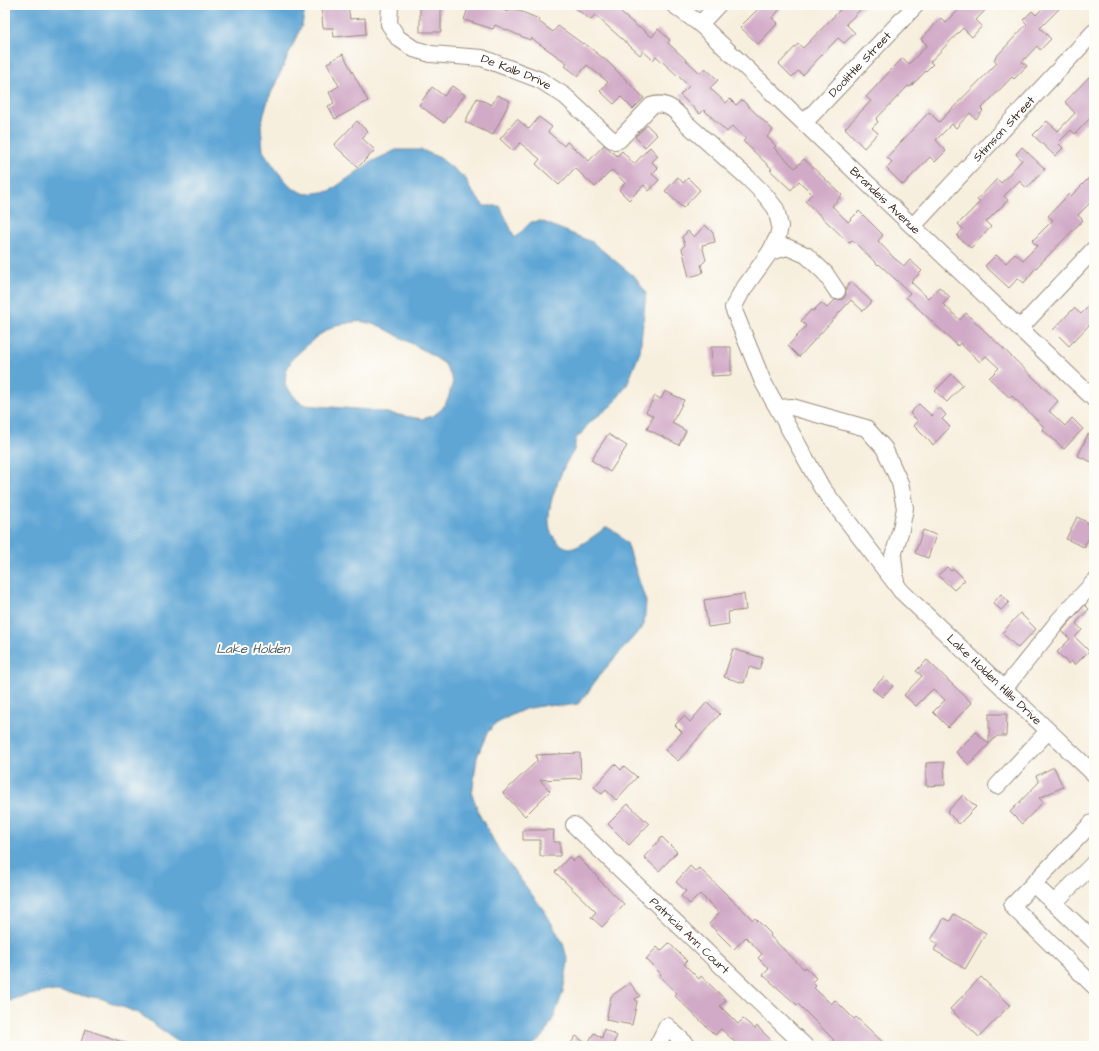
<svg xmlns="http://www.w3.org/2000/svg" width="1099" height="1051" font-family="'Architects Daughter',sans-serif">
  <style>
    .water { fill: #5ea6d5; stroke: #4c687a; fill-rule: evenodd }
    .building { fill: #d1aac7 }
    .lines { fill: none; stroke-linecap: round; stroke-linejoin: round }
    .minor-casing { stroke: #998c7e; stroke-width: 18 }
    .minor { stroke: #fff; stroke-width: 16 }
    .labels { text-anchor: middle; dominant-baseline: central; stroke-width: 4; stroke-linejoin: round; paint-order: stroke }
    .street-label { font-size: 12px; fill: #3b2a1e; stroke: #fdfcf7 }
    .water-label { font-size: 13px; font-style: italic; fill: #495c67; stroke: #fdfcf7 }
  </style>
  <rect width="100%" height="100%" fill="#fdfcf7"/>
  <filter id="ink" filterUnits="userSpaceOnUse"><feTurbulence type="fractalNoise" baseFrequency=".025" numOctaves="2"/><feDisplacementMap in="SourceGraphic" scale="8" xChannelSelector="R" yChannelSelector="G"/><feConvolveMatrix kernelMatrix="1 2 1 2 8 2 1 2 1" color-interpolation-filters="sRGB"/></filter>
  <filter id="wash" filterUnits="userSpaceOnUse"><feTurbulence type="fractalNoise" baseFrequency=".012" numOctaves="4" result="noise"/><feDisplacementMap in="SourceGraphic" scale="16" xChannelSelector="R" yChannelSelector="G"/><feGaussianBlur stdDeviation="0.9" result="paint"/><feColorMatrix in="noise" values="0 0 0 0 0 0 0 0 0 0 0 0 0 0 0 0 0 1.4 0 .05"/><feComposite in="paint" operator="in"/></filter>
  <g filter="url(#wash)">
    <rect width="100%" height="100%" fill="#f7efde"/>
    <!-- water -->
    <path class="water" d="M5 5H306L302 25 268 100 261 125 263 151 278 172 292 188 306 194 330 191 371 162 396 150H422L440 158 466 179 470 189 484 206H500L515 238 531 222 541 221 592 242 636 278 646 293 640 352 627 385 612 405 589 423 580 435 576 438C575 442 575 447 574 450 572 455 568 459 566 463 557 483 538 523 557 541 561 545 567 549 573 548 580 547 599 532 607 527L617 533 627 543 646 602 644 625 598 677 586 695 578 704 563 706 547 705 525 709 508 717 494 725 487 733 477 757 472 794 480 816 500 852 545 912 563 943 568 962 563 992 554 1017 543 1037 532 1046H184L140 1014 100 998 48 991 17 998 5 1003ZM360 321 380 326 427 352 445 364 453 381 448 399 442 409 433 416 422 419 370 410 305 405 298 401 285 385 286 371 292 359 316 337 336 325Z"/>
    <g id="blocks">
      <!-- building -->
      <g class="building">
        <polygon points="321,5 348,5 350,19 365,18 366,34 334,37 333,28 323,28"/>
        <rect x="420" y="5" width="21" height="27"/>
        <polygon points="469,5 486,5 508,12 510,7 539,19 538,21 553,32 558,26 583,44 584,43 608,62 644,98 633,109 621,97 614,104 600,91 608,82 587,65 578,76 565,66 567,63 531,38 530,40 495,25 493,29 464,20"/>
        <polygon points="571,5 628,5 621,13 639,28 640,27 652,37 658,29 670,40 668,43 700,73 705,68 718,80 710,88 726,103 730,99 736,105 742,100 773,130 767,137 776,146 774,148 795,168 804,159 842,195 832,206 848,222 859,211 883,235 878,241 894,258 904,266 910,260 922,271 911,282 928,298 939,287 950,297 943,304 960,320 966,313 1058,401 1049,411 1065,426 1072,418 1083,429 1064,449 1042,429 1044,427 1012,396 1010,398 989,378 999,368 986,356 980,362 960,343 958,346 906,297 910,293 879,264 878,265 852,240 849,243 805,201 812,194 799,181 791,190 770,170 772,169 743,141 746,139 732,126 727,132 704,110 700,114 680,95 689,86 656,56 653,60 643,51 640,55 595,15 591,20"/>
        <polygon points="762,5 784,5 772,18 778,23 758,44 740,27"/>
        <polygon points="836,5 865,5 846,24 855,33 844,43 838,38 803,75 798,71 792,77 779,64 798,44 803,48 841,9"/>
        <polygon points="963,5 990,5 976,20 982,26 972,37 963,28 930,62 933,64 910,87 908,86 876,119 878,122 872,128 878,133 864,148 845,128 871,101 866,97 892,69 903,58 909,64 927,45 921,39 941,18 946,23"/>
        <polygon points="1046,5 1063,5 1040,28 1051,39 1040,50 1037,46 1022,62 1027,66 1014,79 1012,77 981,109 983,111 976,119 970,113 956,128 952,124 936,140 946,151 935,162 930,157 903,185 886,168 892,162 887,157 929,112 939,122 997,63 994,59 1027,24 1023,20 1032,11 1036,15"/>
        <polygon points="343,54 368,101 335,119 328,106 334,103 329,92 339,86 327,63"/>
        <polygon points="1089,77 1094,82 1094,114 1075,134 1071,130 1058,143 1063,148 1055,156 1033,135 1047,121 1058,131 1075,113 1065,102"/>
        <polygon points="452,86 465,95 444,123 419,105 432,87 444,96"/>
        <polygon points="497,95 510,101 493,135 465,122 477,98 492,105"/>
        <polygon points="539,117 552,127 548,132 564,146 567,142 589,161 604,145 617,156 622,151 634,164 650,147 658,156 652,162 658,168 652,174 659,180 649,191 644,185 629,200 619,190 625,183 612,170 595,187 575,168 559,185 536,164 540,159 520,143 513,151 500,139 517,119 529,129"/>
        <polygon points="357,121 368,132 362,138 375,150 358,167 334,145"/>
        <polygon points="647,125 657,135 645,147 635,137"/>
        <polygon points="1022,147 1045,169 1027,188 1019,181 1004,196 1008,200 986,222 991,227 971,248 957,236 963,229 958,224 980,202 977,200 997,179 1001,183 1022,160 1016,154"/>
        <polygon points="1094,173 1094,199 1078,215 1083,220 1034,270 1024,283 1018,278 1009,288 985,266 996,255 1006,263 1015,253 1023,260 1037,246 1032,241 1053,220 1048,216 1069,194 1071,196"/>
        <polygon points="678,177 683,183 688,178 700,190 683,208 665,191"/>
        <polygon points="705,225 713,233 715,242 702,245 706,260 701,265 703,272 700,274 689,277 682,248 685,245 682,237 688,231 694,237"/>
        <polygon points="851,282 872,302 863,311 851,300 799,357 788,346 806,326 801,321 811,310 813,311 821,303 827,308 835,300 843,299 846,295 846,288"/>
        <polygon points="1094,301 1094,320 1069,346 1053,330 1074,308 1081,314"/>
        <polygon points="711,347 731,347 731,375 712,376"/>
        <polygon points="952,374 963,385 947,402 935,391"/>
        <polygon points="665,391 684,400 672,423 686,431 679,445 647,429 653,416 646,412 655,396 661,399"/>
        <polygon points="919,404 932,416 940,408 946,415 942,419 950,427 933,445 914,426 918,421 910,413"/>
        <polygon points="608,434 627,446 610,472 591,460"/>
        <polygon points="1088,434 1094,437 1094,463 1078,456"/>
        <polygon points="1077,517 1094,526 1094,528 1084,547 1066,539"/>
        <polygon points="923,530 936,535 928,558 915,553"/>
        <polygon points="947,567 951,571 954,569 965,580 954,590 938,575"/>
        <polygon points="744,594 746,610 728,612 729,624 708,627 704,600"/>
        <polygon points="1001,594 1009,602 1001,610 993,603"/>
        <polygon points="1085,605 1089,609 1076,623 1082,630 1075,637 1089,651 1075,665 1071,661 1069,664 1057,652 1070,639 1062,631"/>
        <polygon points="1020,613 1036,629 1018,648 1002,633"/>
        <polygon points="733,649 763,658 759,670 749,667 744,683 724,677"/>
        <polygon points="927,660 972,703 948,727 933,712 945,700 933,689 916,706 904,695 922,676 916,671"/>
        <polygon points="884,677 893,686 882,697 872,689"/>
        <polygon points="707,702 720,714 678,761 665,750 682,732 675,725 684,716 690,722"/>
        <polygon points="989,714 1007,714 1006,736 997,736 969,765 956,752 976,732 989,744"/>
        <polygon points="580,753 581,778 540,780 550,791 525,816 503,793 537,761 536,755"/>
        <polygon points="944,762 945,785 926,786 926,763"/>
        <polygon points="615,764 621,770 624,766 637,777 616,800 606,790 602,794 594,787"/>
        <polygon points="1054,767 1063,787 1039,798 1043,802 1022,824 1010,812 1039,782 1036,776"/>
        <polygon points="963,795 976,807 959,824 947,812"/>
        <polygon points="628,804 649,824 629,845 608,824"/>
        <polygon points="523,830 554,830 553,842 560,842 560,856 540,856 540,840 523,840"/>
        <polygon points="662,837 677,852 659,871 644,857"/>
        <polygon points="569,857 573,861 578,857 588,867 588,868 599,878 598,879 624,904 602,927 591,917 596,912 555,872"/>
        <polygon points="690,866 695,871 699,868 747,914 753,920 755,918 771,934 770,936 804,969 805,967 816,978 812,982 816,986 814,988 831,1004 835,1000 854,1019 856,1017 887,1046 828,1046 834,1040 798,1004 797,1005 763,975 769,969 758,958 762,954 746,937 734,949 709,924 719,913 700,894 690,904 681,896 686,891 676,882"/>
        <polygon points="954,914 986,933 965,969 934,950 938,944 931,940 944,918 950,921"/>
        <polygon points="669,943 687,961 684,964 699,979 701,976 726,1000 720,1006 738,1024 743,1019 755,1029 757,1026 777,1046 731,1046 735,1042 721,1029 715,1035 674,995 677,993 659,976 661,974 646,959 657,947 661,951"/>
        <polygon points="981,977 1010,1005 979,1037 950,1009"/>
        <polygon points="630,983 640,996 635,999 637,1002 632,1025 606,1020 611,996"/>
        <polygon points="85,1029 131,1045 130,1046 80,1046"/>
        <polygon points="604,1029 617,1036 613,1044 616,1046 569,1046 576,1036 587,1044 594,1033 602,1038"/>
      </g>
    </g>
  </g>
  <g filter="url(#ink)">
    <use href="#blocks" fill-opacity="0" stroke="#998c7e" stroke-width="1"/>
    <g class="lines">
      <defs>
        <g id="minor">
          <path id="s1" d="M390 5 389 24 398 38 414 49 431 54 482 58 540 80 565 96 611 139 615 141 619 140 651 106C667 100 677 112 686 123L748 178 765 195 776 209 780 226 778 236 770 252"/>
          <path id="s2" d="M674 5 700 24 1094 399"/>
          <polyline points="700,24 718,5"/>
          <path id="s3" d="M804 123 916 5"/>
          <path id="s4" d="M913 226 1094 32"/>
          <path id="s5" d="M837 291 825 273 806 255 787 247 770 252 742 291 733 308 763 382 822 488 896 584 901 591 1094 774"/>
          <polyline points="1020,328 1094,249"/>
          <polyline points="778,408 792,407 866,428 884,448 900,483 905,508 901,529 893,556 896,584"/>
          <polyline points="1004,689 1059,620 1094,582"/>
          <polyline points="997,786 1048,731"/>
          <path id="s6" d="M574 825 805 1046"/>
          <polyline points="1094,826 1092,823 1012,906 1094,986"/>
          <polyline points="1094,863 1054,903 1094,941"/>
          <polyline points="1033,884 1054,903"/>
          <polyline points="657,1046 667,1026 688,1046"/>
        </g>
      </defs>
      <!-- minor casing -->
      <use href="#minor" class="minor-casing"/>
      <!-- minor -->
      <use href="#minor" class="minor"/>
    </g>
  </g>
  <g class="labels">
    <!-- street labels -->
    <g class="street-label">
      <text stroke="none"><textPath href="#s3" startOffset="81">Doolittle Street</textPath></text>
      <text stroke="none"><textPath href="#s1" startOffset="161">De Kalb Drive</textPath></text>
      <text stroke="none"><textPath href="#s4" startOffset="133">Stimson Street</textPath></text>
      <text stroke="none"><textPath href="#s2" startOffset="288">Brandeis Avenue</textPath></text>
      <text stroke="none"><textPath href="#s5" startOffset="613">Lake Holden Hills Drive</textPath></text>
      <text stroke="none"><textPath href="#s6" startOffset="160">Patricia Ann Court</textPath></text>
    </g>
    <!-- water labels -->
    <g class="water-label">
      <text x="253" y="649">Lake Holden</text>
    </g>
  </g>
  <!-- margin -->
  <rect width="1099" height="1051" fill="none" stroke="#fdfcf7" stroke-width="20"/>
</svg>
